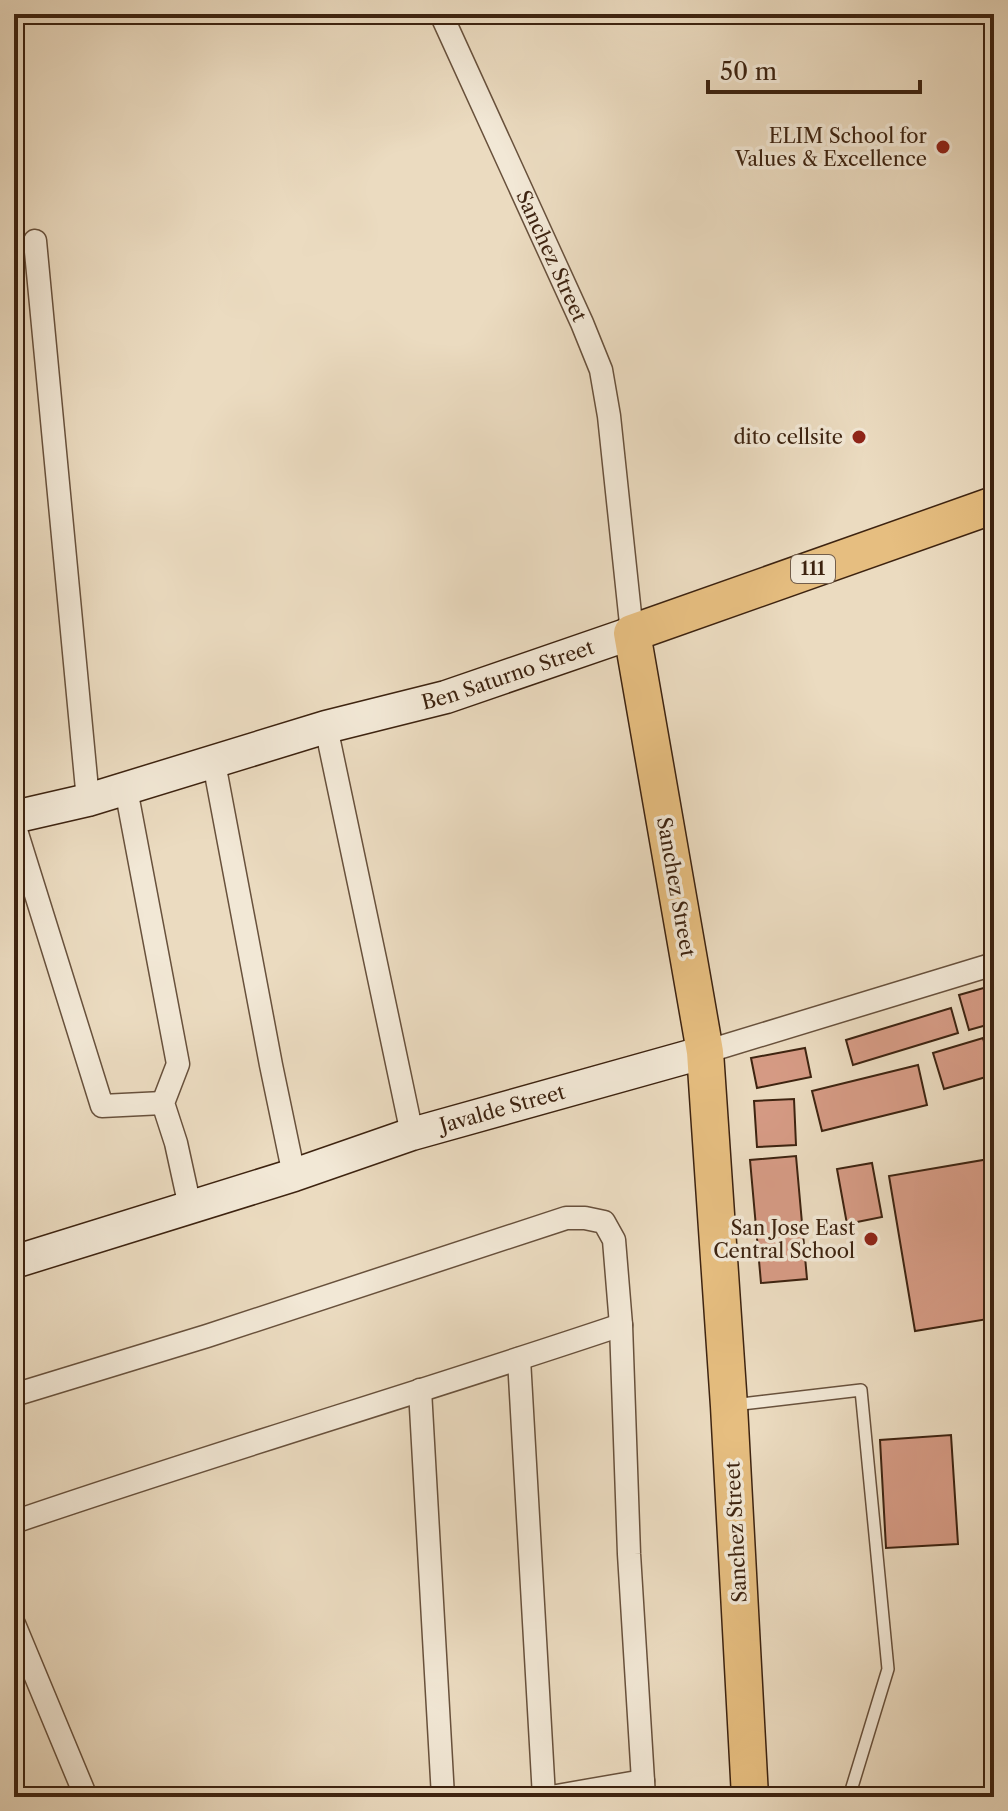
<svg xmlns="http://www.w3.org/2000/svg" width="1008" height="1811" font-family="'Libre Caslon Text',serif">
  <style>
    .building { fill: #d69b85; stroke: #3d2310; stroke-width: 2 }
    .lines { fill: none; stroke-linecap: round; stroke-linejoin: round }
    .lane-casing { stroke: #68513c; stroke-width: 14 }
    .street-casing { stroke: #68513c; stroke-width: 25 }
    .secondary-casing { stroke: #3d2310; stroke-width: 35 }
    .primary-casing { stroke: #3d2310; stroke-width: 39 }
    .lane { stroke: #f2e8d6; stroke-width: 11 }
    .street { stroke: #f2e8d6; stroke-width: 22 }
    .secondary { stroke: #f2e8d6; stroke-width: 32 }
    .primary { stroke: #e6be80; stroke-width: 36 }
    .poi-dot { fill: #8f2418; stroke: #f2e8d6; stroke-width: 3 }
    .labels { text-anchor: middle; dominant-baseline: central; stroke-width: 7; stroke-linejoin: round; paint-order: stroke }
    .shield { fill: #f2e8d6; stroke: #735e4b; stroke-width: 2 }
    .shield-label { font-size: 18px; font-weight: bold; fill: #3d2310 }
    .poi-label { font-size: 20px; fill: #3d2310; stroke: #f2e8d6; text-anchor: end }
    .street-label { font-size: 20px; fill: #3d2310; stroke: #f2e8d6 }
  </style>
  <rect width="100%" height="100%" fill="#ebdbc0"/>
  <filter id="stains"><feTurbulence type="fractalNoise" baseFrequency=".0025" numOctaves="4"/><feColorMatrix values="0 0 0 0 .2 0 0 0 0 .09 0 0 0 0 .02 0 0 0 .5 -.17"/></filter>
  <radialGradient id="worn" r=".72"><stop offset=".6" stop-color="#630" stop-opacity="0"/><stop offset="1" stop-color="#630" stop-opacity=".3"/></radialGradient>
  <!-- building -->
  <g class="building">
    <polygon points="994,985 994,1023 969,1030 959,995"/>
    <polygon points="951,1008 958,1033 853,1065 846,1040"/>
    <polygon points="983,1038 993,1075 944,1089 933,1053"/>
    <polygon points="805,1048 811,1077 757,1088 751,1058"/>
    <polygon points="918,1065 927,1105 822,1131 812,1091"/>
    <polygon points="794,1099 796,1145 757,1147 754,1101"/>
    <polygon points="796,1156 807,1279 761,1283 750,1160"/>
    <polygon points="989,1159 994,1189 994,1318 915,1331 889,1176"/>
    <polygon points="872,1163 882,1217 847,1224 837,1169"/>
    <polygon points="951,1435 958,1544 886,1548 880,1440"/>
  </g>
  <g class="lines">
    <defs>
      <polyline id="lane" points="733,1405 861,1390 888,1669 849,1797"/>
      <g id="street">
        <path id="s1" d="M441 14 582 323 601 370 609 416 632 633"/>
        <polyline points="35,241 88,800"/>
        <polyline points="326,727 412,1134"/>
        <polyline points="214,763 271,1065 294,1175"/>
        <polyline points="126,789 178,1064 163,1103 176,1143 190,1207"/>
        <polyline points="14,824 102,1106 163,1103"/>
        <polyline points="705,1052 994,964"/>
        <polyline points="519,1359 544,1797"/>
        <polyline points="420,1390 443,1797"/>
        <polyline points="14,1395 207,1336 566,1218 585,1218 604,1222 614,1240 621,1325 629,1554 644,1797"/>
        <path d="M14 1522C215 1453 419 1393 621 1325"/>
        <polyline points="14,1624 86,1797"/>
        <polyline points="551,1797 643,1781"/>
      </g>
      <g id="secondary">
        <path id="s2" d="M14 817 88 800 326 727 446 697 632 633"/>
        <path id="s3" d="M14 1262 294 1175 412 1134 705 1052"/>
      </g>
      <polyline id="primary" points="750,1797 729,1406 705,1052 632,633 994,505"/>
    </defs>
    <!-- lane casing -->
    <use href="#lane" class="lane-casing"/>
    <!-- street casing -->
    <use href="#street" class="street-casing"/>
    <!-- secondary casing -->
    <use href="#secondary" class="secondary-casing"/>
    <!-- primary casing -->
    <use href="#primary" class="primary-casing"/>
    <!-- lane -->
    <use href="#lane" class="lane"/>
    <!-- street -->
    <use href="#street" class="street"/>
    <!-- secondary -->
    <use href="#secondary" class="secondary"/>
    <!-- primary -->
    <use href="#primary" class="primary"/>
  </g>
  <!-- markers -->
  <g class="poi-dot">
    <circle cx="943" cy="147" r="8"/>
    <circle cx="859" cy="437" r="8"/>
    <circle cx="871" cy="1239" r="8"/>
  </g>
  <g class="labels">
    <!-- shield labels -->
    <rect class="shield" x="791" y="555" width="44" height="28" rx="6"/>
    <g class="shield-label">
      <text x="813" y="569">111</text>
    </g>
    <!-- poi labels -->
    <g class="poi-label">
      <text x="927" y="136">ELIM School for<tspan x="927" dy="23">Values &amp; Excellence</tspan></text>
      <text x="843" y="437">dito cellsite</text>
      <text x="855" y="1228">San Jose East<tspan x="855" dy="23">Central School</tspan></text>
    </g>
    <!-- street labels -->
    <g class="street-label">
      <text stroke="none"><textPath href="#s1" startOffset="266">Sanchez Street</textPath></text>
      <text stroke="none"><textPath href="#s2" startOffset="514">Ben Saturno Street</textPath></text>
      <text transform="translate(676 887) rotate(80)">Sanchez Street</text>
      <text stroke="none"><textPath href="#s3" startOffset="512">Javalde Street</textPath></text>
      <text transform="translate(736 1532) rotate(-93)">Sanchez Street</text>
    </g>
  </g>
  <!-- margin -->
  <rect width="1008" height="1811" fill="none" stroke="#ebdbc0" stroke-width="48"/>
  <rect x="16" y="16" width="976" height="1779" fill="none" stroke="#3d2310" stroke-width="4"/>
  <rect x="24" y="24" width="960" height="1763" fill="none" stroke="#3d2310" stroke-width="2"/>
  <!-- scale -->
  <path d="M708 80v12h212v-12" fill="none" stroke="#3d2310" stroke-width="4"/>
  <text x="720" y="80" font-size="24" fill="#3d2310" stroke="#f2e8d6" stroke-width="6" paint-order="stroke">50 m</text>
  <rect width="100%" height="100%" filter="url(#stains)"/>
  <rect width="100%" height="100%" fill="url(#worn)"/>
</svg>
